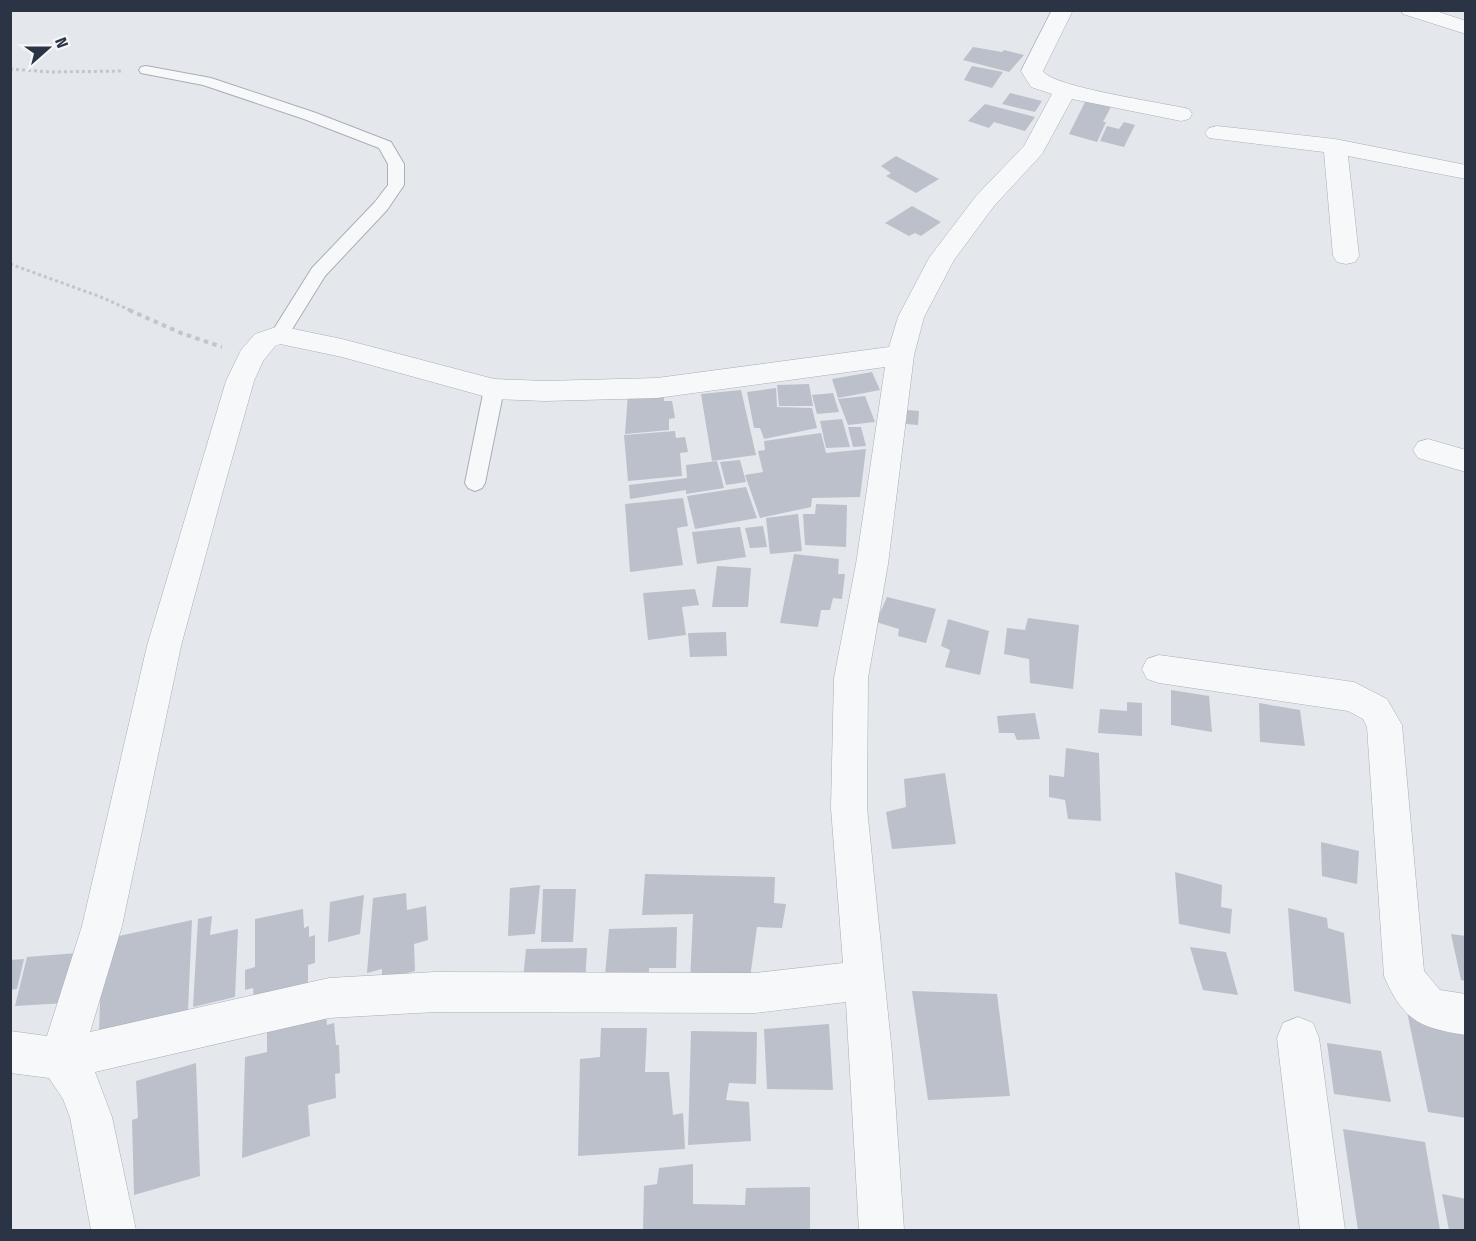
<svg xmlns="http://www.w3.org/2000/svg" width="1476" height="1241" font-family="'Fira Sans Condensed',sans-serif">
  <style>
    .building { fill: #bbc0ca }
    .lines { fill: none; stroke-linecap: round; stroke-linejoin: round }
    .service-casing { stroke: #a9aeb7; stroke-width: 2 }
    .minor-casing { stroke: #a9aeb7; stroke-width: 1 }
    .path-far1 { stroke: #c2c5cb; stroke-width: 3; stroke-dasharray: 3 3; stroke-linecap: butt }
    .path { stroke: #c2c5cb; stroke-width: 4; stroke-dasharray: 4.5 4.5; stroke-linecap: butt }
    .service { fill: #f7f8fa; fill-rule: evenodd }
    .minor { fill: #f7f8fa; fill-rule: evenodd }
  </style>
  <rect width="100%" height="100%" fill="#e4e7ec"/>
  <!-- building -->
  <g class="building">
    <polygon points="973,47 1002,52 1004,50 1024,55 1009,72 963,60"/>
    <polygon points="972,66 1003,72 992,88 964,80"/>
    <polygon points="1010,93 1042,101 1035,112 1002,104"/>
    <polygon points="1088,96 1114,101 1103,122 1106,122 1097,142 1069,134"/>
    <polygon points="985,104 1035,117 1025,131 994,122 989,128 968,121"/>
    <polygon points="1124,122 1135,125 1124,147 1100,141 1107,126 1119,129"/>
    <polygon points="896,156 939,179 916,193 886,176 891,173 881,166"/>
    <polygon points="912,206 941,222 921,236 915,233 909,236 885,223"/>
    <polygon points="872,372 880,390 838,398 832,379"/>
    <polygon points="809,384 813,406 779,406 777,385"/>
    <polygon points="776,388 777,407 812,408 817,428 764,439 760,428 754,428 747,392"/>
    <polygon points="741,390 756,455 712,461 701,394"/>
    <polygon points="664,391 664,401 672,401 675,418 669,419 669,430 625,434 628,393"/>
    <polygon points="833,393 839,412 817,414 812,395"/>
    <polygon points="865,396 875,422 848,425 838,399"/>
    <polygon points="907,410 919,411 918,425 906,424"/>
    <polygon points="842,419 850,447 826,448 820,421"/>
    <polygon points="848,427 861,427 866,446 853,447"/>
    <polygon points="675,431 676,438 685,437 688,452 680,453 682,476 628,481 624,435"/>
    <polygon points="821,433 826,453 866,449 860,497 812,498 811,507 760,518 745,475 763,472 758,451 765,450 764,441"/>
    <polygon points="740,460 746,482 726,485 720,462"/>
    <polygon points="717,461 724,488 686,494 686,490 630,499 629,485 687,478 686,465"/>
    <polygon points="746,487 757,518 695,529 687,496"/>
    <polygon points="683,498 688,526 677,528 683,565 630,572 625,504"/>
    <polygon points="816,504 847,505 846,547 805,545 803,514 815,514"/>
    <polygon points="798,514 802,551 770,554 766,518"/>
    <polygon points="763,526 767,547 750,548 745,528"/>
    <polygon points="740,527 746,557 697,564 692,532"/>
    <polygon points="794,554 839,559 838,574 845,574 842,599 833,598 830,610 821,610 818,627 780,623"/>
    <polygon points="717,566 751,568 748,607 712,607"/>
    <polygon points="695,589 699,605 682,607 686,635 648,640 643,593"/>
    <polygon points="887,597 936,609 926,643 898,636 899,629 876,622"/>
    <polygon points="1028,618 1079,625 1073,689 1030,683 1029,659 1004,654 1007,628 1025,630"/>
    <polygon points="948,619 989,631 980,675 945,667 950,650 941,646"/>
    <polygon points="726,632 727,656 690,657 688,633"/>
    <polygon points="1171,690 1209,696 1212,732 1171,725"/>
    <polygon points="1127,702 1142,703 1142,736 1098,733 1100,709 1127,711"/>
    <polygon points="1259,703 1300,710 1305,746 1260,742"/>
    <polygon points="1035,713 1040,739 1017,740 1014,733 999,733 997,716"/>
    <polygon points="1066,748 1099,753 1101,821 1068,819 1065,800 1049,797 1049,775 1064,777"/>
    <polygon points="945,773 956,844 892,849 886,812 906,807 904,779"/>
    <polygon points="1321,842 1359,851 1357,884 1322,876"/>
    <polygon points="1175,872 1222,885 1221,907 1232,909 1230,934 1179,924"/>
    <polygon points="645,874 775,877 774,903 786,904 782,928 757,927 749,985 690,983 693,914 642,915"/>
    <polygon points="540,885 535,934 508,936 510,888"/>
    <polygon points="543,889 576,889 573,942 541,942"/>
    <polygon points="406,893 407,910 426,906 428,940 414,944 415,971 382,980 382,969 367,973 373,898"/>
    <polygon points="364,895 360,934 328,942 330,902"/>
    <polygon points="1288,908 1327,918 1328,928 1344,933 1351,1004 1294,991"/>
    <polygon points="303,909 304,928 309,926 309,937 315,935 315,963 308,965 308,985 254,1001 253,988 245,990 245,970 255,967 255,919"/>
    <polygon points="212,916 210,935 238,929 235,997 193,1007 198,919"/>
    <polygon points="192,920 188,1010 99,1034 101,969 110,938"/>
    <polygon points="677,927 676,968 649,968 649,987 604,988 609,929"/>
    <polygon points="1451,934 1466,936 1466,981 1461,980"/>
    <polygon points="1190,947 1226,952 1238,995 1203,990"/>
    <polygon points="587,948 585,985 522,989 526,949"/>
    <polygon points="77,953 66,1003 15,1006 27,957"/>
    <polygon points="24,959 17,989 10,990 10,960"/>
    <polygon points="912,991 997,994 1010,1096 928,1100"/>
    <polygon points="325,1003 327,1025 334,1023 336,1045 339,1045 340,1073 335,1074 336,1098 308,1105 310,1136 242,1158 245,1057 267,1052 267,1017"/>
    <polygon points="1407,1012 1466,1030 1466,1118 1428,1112"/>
    <polygon points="829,1024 833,1090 767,1089 764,1029"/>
    <polygon points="601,1028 647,1028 645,1072 669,1072 673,1115 683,1113 685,1149 578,1156 580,1059 600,1057"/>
    <polygon points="691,1031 757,1032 756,1084 729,1083 726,1100 749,1102 751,1141 688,1145"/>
    <polygon points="1327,1043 1381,1051 1391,1102 1334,1094"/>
    <polygon points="196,1063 200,1176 134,1195 132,1120 138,1118 136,1081"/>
    <polygon points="1343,1129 1425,1142 1440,1230 1358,1230"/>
    <polygon points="693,1164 693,1204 745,1205 746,1188 810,1187 810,1230 643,1230 644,1186 657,1184 659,1168"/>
    <polygon points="1442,1194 1466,1199 1466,1230 1449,1230"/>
  </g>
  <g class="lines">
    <defs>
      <g id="service">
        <polygon points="146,66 211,78 316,113 391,142 404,164 404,185 387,210 325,276 286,339 279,341 272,339 270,335 312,268 375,202 388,185 388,164 379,148 304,119 203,85 141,73 139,70 141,67"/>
        <polygon points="494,382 501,384 504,389 485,483 482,488 475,491 468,488 465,483 484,389 487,384"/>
      </g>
      <g id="minor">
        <path d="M1052 10H1073L1043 71C1051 87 1165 103 1189 109L1192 114 1189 119 1181 121 1072 99 1042 154 994 206 954 260 924 317 914 355 888 564 868 678 867 808 892 1053 904 1230H859L846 1002 755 1013 435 1012 329 1018 95 1072 112 1117 136 1230H91L70 1117 63 1099 49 1078 10 1073V1031L47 1036 82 926 147 646 226 381 241 350 255 334 279 326 342 339 494 379 545 381 657 378 889 347 898 317 929 258 976 196 1024 146 1052 94 1031 87 1021 71ZM280 344 342 357 494 399 545 401 657 398 885 367 856 564 834 678 831 808 843 963 755 973 435 972 329 978 90 1032 122 926 181 646 224 487 254 381 263 361 275 346Z"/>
        <polygon points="1400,10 1433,10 1466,21 1466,34 1403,14"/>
        <polygon points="1217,126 1335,139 1466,165 1466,179 1348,156 1359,256 1355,262 1346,264 1337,262 1333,256 1324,152 1209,138 1205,133 1209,128"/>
        <polygon points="1428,439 1466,450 1466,472 1418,458 1413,450 1418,442"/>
        <path d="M1159 655 1354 682 1387 699 1402 725 1424 971 1440 990 1466 994V1035C1419 1028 1403 1020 1384 976L1367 727 1363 719 1348 711 1159 683 1147 679 1142 669 1147 659Z"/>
        <polygon points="1298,1017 1313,1023 1319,1038 1345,1230 1300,1230 1277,1038 1283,1023"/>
      </g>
    </defs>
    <!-- service casing -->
    <use href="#service" class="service-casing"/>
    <!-- minor casing -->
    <use href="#minor" class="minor-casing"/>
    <!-- path-far1 -->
    <g class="path-far1">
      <polyline points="10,69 51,72 124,71"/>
      <polyline points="10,264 101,297 132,311"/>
    </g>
    <!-- path -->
    <polyline class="path" points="129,310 181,333 222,347"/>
    <!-- service -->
    <use href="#service" class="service"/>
    <!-- minor -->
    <use href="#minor" class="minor"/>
  </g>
  <!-- border -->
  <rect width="1476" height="1241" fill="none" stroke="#2b3445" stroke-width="24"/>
  <!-- north arrow -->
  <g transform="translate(48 48) rotate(69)" stroke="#f4f6f9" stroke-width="4.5" paint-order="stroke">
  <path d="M0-4.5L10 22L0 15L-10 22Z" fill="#2b3445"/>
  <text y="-9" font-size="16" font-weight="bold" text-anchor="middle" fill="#2b3445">N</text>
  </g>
</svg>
